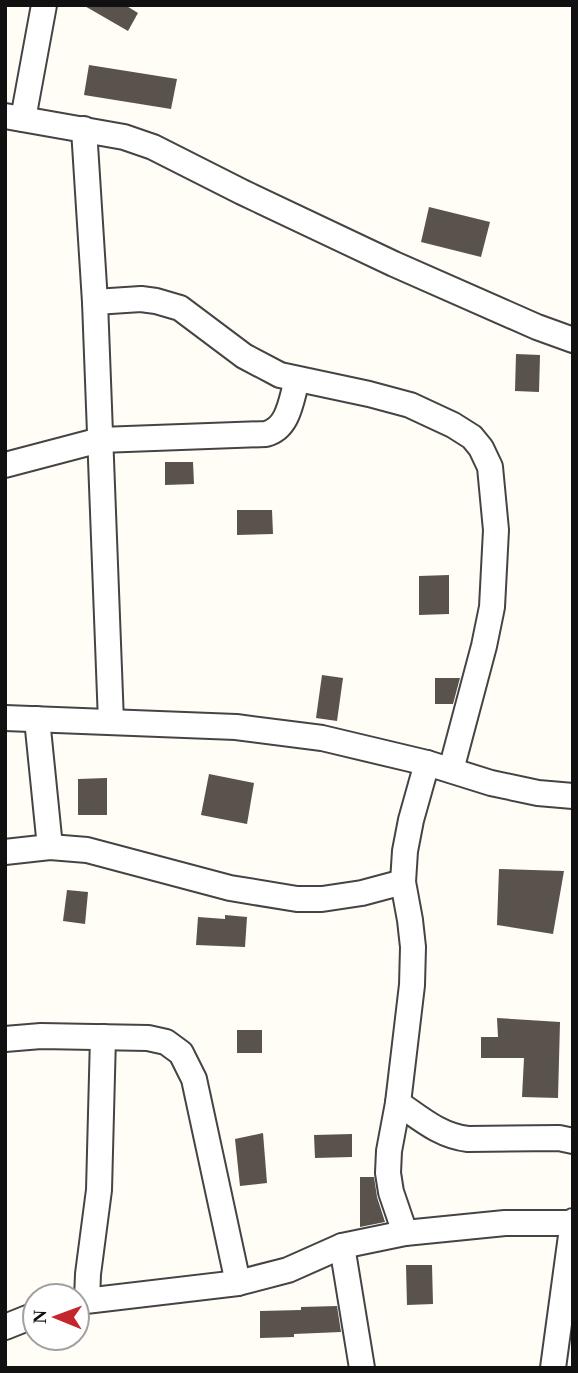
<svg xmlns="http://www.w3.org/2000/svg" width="578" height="1373" font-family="Georgia,serif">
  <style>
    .building { fill: #5a524d }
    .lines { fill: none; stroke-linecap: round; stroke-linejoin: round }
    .street-casing { stroke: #444; stroke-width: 28 }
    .street { stroke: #fff; stroke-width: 24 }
  </style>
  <rect width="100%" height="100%" fill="#fffdf5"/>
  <!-- building -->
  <g class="building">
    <polygon points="83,5 125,5 138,13 128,31"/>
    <polygon points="89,65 177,79 171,109 84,95"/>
    <polygon points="429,207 490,222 481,257 421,242"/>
    <polygon points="516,354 540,355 539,392 515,391"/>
    <polygon points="165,462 193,462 194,484 165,485"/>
    <polygon points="237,510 272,510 273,534 237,535"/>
    <polygon points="449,575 449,614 419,615 419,576"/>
    <polygon points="322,675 343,678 337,721 316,718"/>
    <polygon points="435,678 460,678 453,704 435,704"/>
    <polygon points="209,774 254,783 247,824 201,815"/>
    <polygon points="107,778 107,815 78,815 78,779"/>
    <polygon points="499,869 564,871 553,934 497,925"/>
    <polygon points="67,890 88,892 85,924 63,921"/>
    <polygon points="225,915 247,917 245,947 196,945 198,917 225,919"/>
    <polygon points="497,1018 560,1022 558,1098 522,1097 524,1058 481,1058 481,1037 498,1037"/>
    <rect x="237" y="1030" width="25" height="23"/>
    <polygon points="263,1133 267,1183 240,1186 235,1139"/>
    <polygon points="352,1134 352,1157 315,1158 314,1135"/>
    <polygon points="360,1177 374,1177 377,1197 385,1222 360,1227"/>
    <polygon points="406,1265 432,1265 433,1304 407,1305"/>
    <polygon points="337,1306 341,1332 294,1334 294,1337 260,1338 260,1311 301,1310 301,1307"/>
  </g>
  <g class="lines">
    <defs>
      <g id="street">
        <polyline points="5,116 124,137 153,147 242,192 394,264 537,327 573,340"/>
        <polyline points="23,119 44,5"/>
        <polyline points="84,129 95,302 111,722"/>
        <polyline points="95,302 141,299 156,301 180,308 244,356 280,375 369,394 410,405 453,425 472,437 481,448 490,467 496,530 492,607 484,646 451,770"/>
        <path d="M5 465 100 440 266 434C289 428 291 400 297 380"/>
        <polyline points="5,718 236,727 322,738 427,763 491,783 538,793 573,796"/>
        <polyline points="37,719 50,847"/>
        <polyline points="5,852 50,847 87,850 230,888 297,899 322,899 362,893 403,882"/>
        <polyline points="5,1039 41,1036 148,1038 166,1042 181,1053 194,1079 238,1283"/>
        <path d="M398 1103C420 1118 440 1136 468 1139L559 1138 573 1141"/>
        <polyline points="405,1233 391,1192 388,1173 389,1151 398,1103 412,985 413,947 410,920 403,882 405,851 411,820 427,763"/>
        <polyline points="342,1246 362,1368"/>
        <polyline points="87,1300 88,1274 99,1190 103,1037"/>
        <polyline points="77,1302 238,1283 288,1270 342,1246 405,1233 505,1223 573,1223"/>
        <polyline points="5,1327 35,1315"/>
        <polyline points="553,1368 573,1221"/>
      </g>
    </defs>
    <!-- street casing -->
    <use href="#street" class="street-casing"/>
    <!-- street -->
    <use href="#street" class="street"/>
  </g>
  <!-- border -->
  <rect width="578" height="1373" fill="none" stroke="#111111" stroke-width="14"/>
  <!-- north arrow -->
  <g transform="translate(56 1317) rotate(271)"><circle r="33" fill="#ffffff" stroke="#a0a0a0" stroke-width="2"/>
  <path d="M0-5L12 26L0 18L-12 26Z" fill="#c4262e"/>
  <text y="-10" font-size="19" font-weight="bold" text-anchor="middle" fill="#111111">N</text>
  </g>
</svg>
